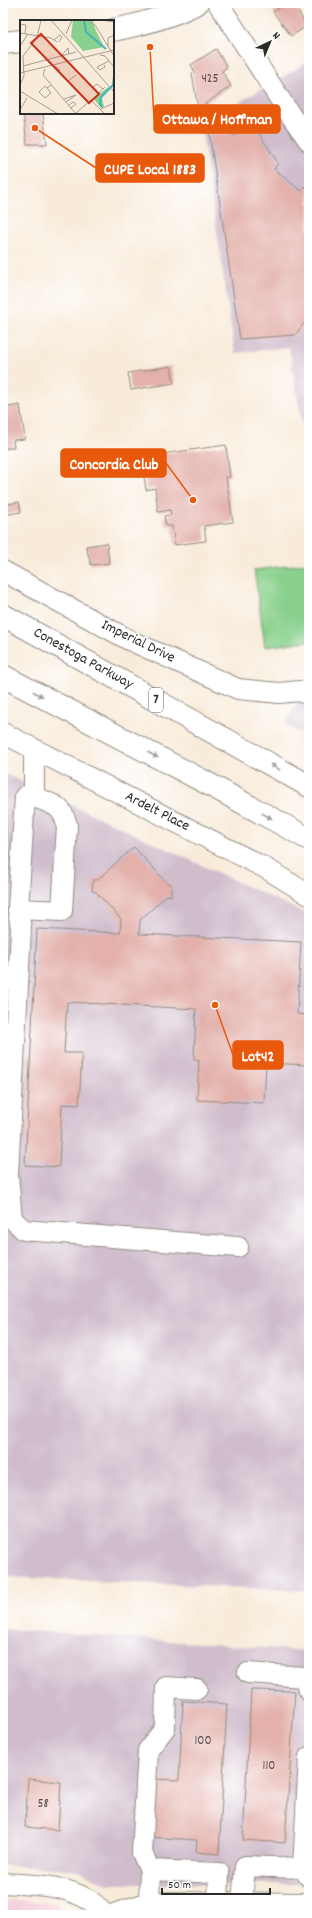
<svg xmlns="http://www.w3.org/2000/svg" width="312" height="1918" font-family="Dekko,sans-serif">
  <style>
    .built { fill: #f4cfdc }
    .industrial { fill: #d0bdcc }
    .green { fill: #88d08b; stroke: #5a7e5b }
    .building { fill: #e3b0aa }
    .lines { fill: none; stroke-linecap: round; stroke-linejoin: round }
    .minor-casing { stroke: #928b82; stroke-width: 22 }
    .major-casing { stroke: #928b82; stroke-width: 24 }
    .highway-casing { stroke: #928b82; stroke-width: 24 }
    .minor { stroke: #fff; stroke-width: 20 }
    .major { stroke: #fff; stroke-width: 22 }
    .highway { stroke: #fff; stroke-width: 22 }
    .oneway { fill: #a0a0a0 }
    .labels { text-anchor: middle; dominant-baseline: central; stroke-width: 4; stroke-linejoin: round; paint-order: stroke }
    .number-label { font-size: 13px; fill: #594c4b }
    .shield { fill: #fff; stroke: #6b6b6b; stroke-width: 1 }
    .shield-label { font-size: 14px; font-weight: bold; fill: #2b2b2b }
    .street-label { font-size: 15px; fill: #2b2b2b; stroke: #fff }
    .inset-river { fill: none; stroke: #44b2bf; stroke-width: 2 }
    .inset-road { fill: none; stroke: #a69e94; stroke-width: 1 }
    .view { fill: #c8321e; fill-opacity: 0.15; stroke: #c8321e; stroke-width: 2 }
    .inset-edge { fill: none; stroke: #2b2b2b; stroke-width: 2 }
    .leader { fill: none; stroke: #e8590c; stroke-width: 1.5 }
    .callout-dot { fill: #e8590c; stroke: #fff; stroke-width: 1.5 }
    .callout { fill: #e8590c; stroke: #e8590c; stroke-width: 1.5 }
    .callout-label { font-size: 16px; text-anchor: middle; font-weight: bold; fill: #fff }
  </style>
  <rect width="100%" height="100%" fill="#fff"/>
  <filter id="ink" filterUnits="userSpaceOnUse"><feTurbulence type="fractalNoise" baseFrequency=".025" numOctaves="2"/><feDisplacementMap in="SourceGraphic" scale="8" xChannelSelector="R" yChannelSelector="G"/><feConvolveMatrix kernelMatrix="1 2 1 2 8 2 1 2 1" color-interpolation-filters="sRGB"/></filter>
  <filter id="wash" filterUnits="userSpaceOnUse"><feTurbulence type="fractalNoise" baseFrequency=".012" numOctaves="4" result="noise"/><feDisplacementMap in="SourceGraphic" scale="16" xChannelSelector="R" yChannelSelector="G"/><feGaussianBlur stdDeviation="0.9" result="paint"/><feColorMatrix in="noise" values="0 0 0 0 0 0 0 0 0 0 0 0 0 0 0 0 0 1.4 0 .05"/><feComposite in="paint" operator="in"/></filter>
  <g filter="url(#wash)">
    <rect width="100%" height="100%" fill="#f8ebda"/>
    <!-- built -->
    <polygon class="built" points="3,1900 56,1903 74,1915 3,1915"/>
    <!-- industrial -->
    <g class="industrial">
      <polygon points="309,61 309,465 289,347 235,353 201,125"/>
      <polygon points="309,685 309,737 284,725"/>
      <polygon points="3,773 309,915 309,1591 3,1577"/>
      <polygon points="3,1629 309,1651 309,1915 307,1915 308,1884 107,1884 78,1870 3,1865"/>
    </g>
    <!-- green -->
    <polygon class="green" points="309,563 309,641 265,647 254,570"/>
    <g id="blocks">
      <!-- building -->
      <g class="building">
        <polygon points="287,3 293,3 307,26 291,36 273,12"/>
        <polygon points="299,3 309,3 309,14 307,15"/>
        <polygon points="216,49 227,67 222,71 231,86 198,109 192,73 195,72 191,65"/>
        <polygon points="23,113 43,113 47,144 27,144"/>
        <polygon points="224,122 234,136 253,124 278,163 274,169 301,191 305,186 309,189 307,196 309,198 309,317 295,335 240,339 209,131"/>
        <polygon points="171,366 174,383 131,390 128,373"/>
        <polygon points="20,405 25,439 13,440 14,447 3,449 3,408"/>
        <polygon points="226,445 230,477 226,477 233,522 204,526 206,541 175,545 172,526 166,526 164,516 171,515 170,510 158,512 155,488 146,490 141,457"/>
        <polygon points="19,502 21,512 4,515 3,505"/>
        <polygon points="107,543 109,563 91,565 86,546"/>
        <polygon points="134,847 168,884 171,884 171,896 167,895 140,920 139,934 301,942 297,1014 309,1015 309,1065 266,1063 264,1103 197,1100 199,1060 194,1059 196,1009 67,1002 64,1053 82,1053 79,1105 62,1104 59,1167 25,1165 37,929 120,933 121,919 96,892 92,891 93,880 97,880"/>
        <polygon points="251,1690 295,1691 285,1843 243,1840"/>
        <polygon points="183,1701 227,1704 219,1854 196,1852 197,1840 148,1837 151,1779 179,1780"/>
        <polygon points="28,1779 61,1782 58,1830 25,1827"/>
      </g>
    </g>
  </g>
  <g filter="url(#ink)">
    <use href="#blocks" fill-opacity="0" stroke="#928b82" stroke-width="1"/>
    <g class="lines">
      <defs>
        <g id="minor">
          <polyline points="218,3 289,113 309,141"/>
          <polyline points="3,571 129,640 238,689 279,693 300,691 309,695"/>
          <polyline points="3,733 267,869 309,895"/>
          <path d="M34 749V797L25 796 18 909 62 911 67 825C62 805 53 804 34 797"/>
          <polyline points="18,909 21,929 8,1175 12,1219 24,1230 238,1247"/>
          <polyline points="248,1673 304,1677 309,1691"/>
          <polyline points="303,1868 309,1757"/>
          <polyline points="150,1870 219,1873 218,1903"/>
          <path d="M3 1883C33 1885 62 1884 89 1900 95 1903 100 1910 105 1915"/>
          <polyline points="149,1902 150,1870 142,1853 148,1750 165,1728 166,1687 197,1689"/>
          <polyline points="242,1903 245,1866 303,1868 309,1877"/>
          <polyline points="111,1915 149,1902 309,1903"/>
        </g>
        <g id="major">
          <path d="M113 30C143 24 170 17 197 3"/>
          <polyline points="3,43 21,41"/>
        </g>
        <g id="highway">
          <polyline points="3,615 309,786"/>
          <polyline points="3,676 205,782 309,839"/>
        </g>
      </defs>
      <!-- minor casing -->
      <use href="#minor" class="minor-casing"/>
      <!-- major casing -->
      <use href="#major" class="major-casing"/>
      <!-- highway casing -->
      <use href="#highway" class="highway-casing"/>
      <!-- minor -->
      <use href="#minor" class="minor"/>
      <!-- major -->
      <use href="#major" class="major"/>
      <!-- highway -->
      <use href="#highway" class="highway"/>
    </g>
    <!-- one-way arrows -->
    <defs><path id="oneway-solid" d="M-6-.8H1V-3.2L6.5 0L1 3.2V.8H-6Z"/></defs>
    <g class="oneway">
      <use href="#oneway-solid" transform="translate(38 694) rotate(28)"/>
      <use href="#oneway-solid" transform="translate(153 755) rotate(28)"/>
      <use href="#oneway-solid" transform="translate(275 767) rotate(-150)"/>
      <use href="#oneway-solid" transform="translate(267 816) rotate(29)"/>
    </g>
  </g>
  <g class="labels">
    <!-- number labels -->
    <g class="number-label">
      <text x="210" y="79">425</text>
      <text x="203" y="1741">100</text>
      <text x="269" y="1766">110</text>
      <text x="43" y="1804">58</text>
    </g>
    <!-- shield labels -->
    <rect class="shield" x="149" y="688" width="14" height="24" rx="3"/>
    <g class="shield-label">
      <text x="156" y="700">7</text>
    </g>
    <!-- street labels -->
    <g class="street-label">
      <text transform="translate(138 642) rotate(26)">Imperial Drive</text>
      <text transform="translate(83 659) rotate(29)">Conestoga Parkway</text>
      <text transform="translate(157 812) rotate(27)">Ardelt Place</text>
    </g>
  </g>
  <!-- overview -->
  <g transform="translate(20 20)">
    <rect width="94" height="94" fill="#f8ebda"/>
    <path d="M53 0H75L73 2 76 11 84 27 63 31 51 17ZM88 67 90 69 82 78 84 87 81 88 74 79Z" fill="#88d08b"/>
    <path class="inset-river" d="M64 0 66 12 86 29M82 87 80 83 81 77 93 65 94 56"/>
    <path class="inset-road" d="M31 0 94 72M67 0 75 5 94 36M82 0 94 2M0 4 6 5 5 14M0 13 31 18 37 22M46 14 52 0M34 20 40 15 42 17 39 22M0 26 8 14M88 27V18L94 15M42 35 48 28 49 34M80 35 85 36 94 47M84 45 85 47 80 50 77 47 89 41M3 46 56 32M35 46 39 51 40 50 36 47M25 49 23 55 56 94M39 51 48 61 56 55M0 53 94 30M0 65 4 56 3 36 17 18 21 0M27 68 25 66 19 72 25 78 31 73 27 68 31 65M0 71 38 94M78 73 73 67 77 64 83 69M44 79 56 75 46 82M72 80 85 67M49 85 53 82 56 84 51 88M81 89 94 83M0 90 7 78M55 94 71 80 85 94"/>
    <path class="view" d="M21 14 79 74 69 83 11 23Z"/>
    <rect width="94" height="94" class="inset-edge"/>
  </g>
  <!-- callouts -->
  <path class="leader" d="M150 47L154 119M35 128L96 168M193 500L166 463M215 1005L233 1055"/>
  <g class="callout-dot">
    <circle cx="150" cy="47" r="4"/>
    <circle cx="35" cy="128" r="4"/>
    <circle cx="193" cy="500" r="4"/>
    <circle cx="215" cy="1005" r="4"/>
  </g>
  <g class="callout">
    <rect x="154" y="105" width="126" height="28" rx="4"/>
    <rect x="96" y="154" width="108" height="28" rx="4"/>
    <rect x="61" y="449" width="105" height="28" rx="4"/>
    <rect x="233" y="1041" width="50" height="28" rx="4"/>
  </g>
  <g class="callout-label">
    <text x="217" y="124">Ottawa / Hoffman</text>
    <text x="150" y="174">CUPE Local 1883</text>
    <text x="114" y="469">Concordia Club</text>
    <text x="258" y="1061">Lot42</text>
  </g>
  <!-- margin -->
  <rect width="312" height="1918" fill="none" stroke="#fff" stroke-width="16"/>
  <!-- north arrow -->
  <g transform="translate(270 42) rotate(44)" stroke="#ffffff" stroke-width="3" paint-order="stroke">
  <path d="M0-3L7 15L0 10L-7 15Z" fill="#2b2b2b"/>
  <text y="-6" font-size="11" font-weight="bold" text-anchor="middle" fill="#2b2b2b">N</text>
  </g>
  <!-- scale -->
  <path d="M162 1888v6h108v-6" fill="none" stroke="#2b2b2b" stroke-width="2"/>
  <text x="168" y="1888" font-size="12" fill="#2b2b2b" stroke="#ffffff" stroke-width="3" paint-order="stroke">50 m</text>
</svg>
